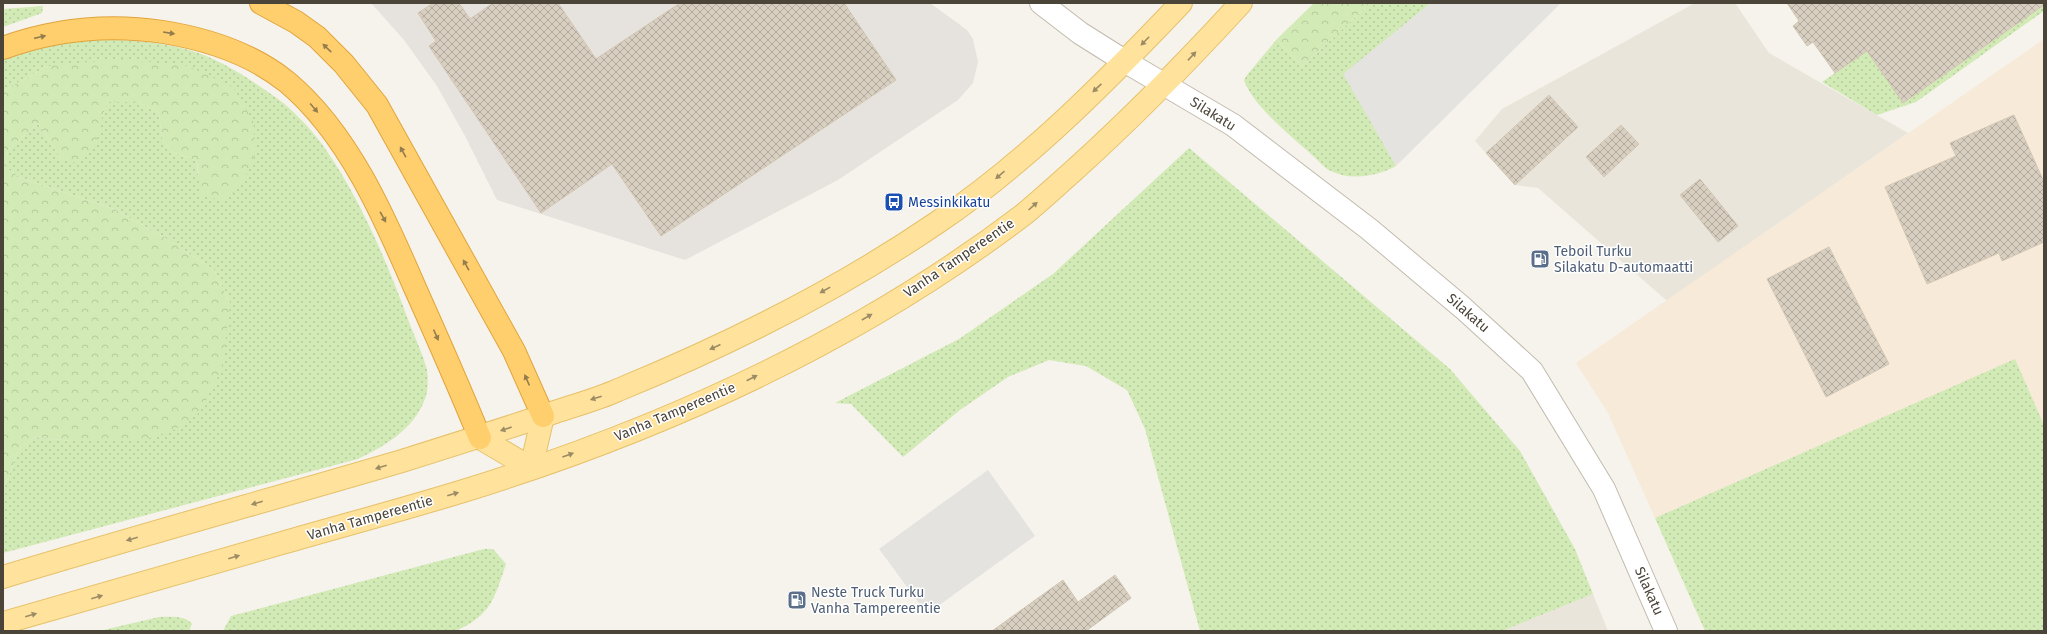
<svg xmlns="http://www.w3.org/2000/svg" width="2047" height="634" font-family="'Fira Sans',sans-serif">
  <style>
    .residential { fill: #eae5da }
    .commercial { fill: #f7ead8 }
    .industrial { fill: #e6e2dd }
    .grass { fill: url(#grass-dots) }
    .forest { fill: url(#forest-crowns) }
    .parking { fill: #e5e3e0 }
    .building { fill: url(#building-cross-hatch); stroke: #d3c7b4 }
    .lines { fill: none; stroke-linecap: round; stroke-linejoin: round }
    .minor-casing { stroke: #c2bbae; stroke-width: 24 }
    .major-casing { stroke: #e6c16a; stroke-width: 24 }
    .highway-casing { stroke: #e0a43c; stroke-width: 24 }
    .minor { stroke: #fff; stroke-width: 22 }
    .major { stroke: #ffe39c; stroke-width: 22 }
    .highway { stroke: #ffcf6e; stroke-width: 22 }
    .oneway { fill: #937c4e }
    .oneway2 { fill: #9c8c66 }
    .labels { text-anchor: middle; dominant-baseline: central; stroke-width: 3; stroke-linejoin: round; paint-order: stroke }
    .street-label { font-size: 14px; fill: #4b4439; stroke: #fff }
    .transit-label { font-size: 14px; fill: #164399; stroke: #fff; text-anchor: start }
    .service-label { font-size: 14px; fill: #4e5e75; stroke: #fff; text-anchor: start }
  </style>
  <defs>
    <pattern id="grass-dots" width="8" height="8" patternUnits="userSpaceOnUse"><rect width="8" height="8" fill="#d2eab5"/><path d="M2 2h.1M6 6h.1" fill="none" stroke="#b6ca9c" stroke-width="1.8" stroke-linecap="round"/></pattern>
    <pattern id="forest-crowns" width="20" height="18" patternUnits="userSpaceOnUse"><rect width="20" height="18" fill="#d2eab5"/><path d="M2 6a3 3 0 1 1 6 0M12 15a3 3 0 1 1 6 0" fill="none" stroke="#b6ca9c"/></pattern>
    <pattern id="building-cross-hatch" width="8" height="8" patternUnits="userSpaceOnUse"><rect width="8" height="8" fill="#d8cfc1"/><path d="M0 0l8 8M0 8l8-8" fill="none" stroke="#b1aa9e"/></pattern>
  </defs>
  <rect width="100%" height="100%" fill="#f6f3ec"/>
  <!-- residential -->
  <g class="residential">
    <polygon points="1695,3 1735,3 1769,53 1908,133 1667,301 1538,188 1515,185 1475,141 1502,109"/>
    <polygon points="1593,594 1608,631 1502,631"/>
  </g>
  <!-- commercial -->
  <polygon class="commercial" points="2044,39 2044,425 2015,360 1655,518 1608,413 1576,363"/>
  <!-- industrial -->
  <polygon class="industrial" points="371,3 930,3 967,30 973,39 978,62 973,83 958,100 838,180 685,260 497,200 465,136 437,86 404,40"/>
  <!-- grass -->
  <g class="grass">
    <path d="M1370 3H1431L1344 74 1396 166C1378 176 1351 181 1331 171 1324 168 1318 160 1312 155 1292 137 1252 105 1244 80L1247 75 1277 39 1302 67Z"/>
    <polygon points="2044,5 2044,11 1916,102 1877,115 1822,82 1867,51 1903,103"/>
    <polygon points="43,6 42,13 3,27 3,9"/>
    <path d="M91 39C124 40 157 41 189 50 221 59 251 80 278 99 295 112 312 130 324 147 361 200 387 262 409 322 415 338 423 354 427 370 428 377 428 385 427 392 419 426 387 445 358 459L3 553V491L19 449 35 437 71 441H141L230 303 214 270 165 238 114 209 21 178 6 168 8 150 38 123 62 160 102 117 108 102H137L159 113 162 138 172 152 197 161 198 175 253 121 48 66 3 91V59L58 42Z"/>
    <polygon points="1189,148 1450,369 1520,451 1575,549 1593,594 1502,631 1200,631 1145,429 1127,390 1086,366 1049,360 1008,377 960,410 903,457 851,404 835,403 959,339 1053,274"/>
    <polygon points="2015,359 2044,425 2044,631 1705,631 1655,518"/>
    <path d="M484 549H493L506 564C494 599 492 614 456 631H223L231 616Z"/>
    <path d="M159 617C171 617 185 615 192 624L189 631H99Z"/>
  </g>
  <!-- forest -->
  <g class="forest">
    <polygon points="1314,3 1370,3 1302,67 1277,39"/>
    <polygon points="120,59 188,66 233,87 253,121 256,153 241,186 224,200 201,196 197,161 172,152 162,138 159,113 137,102 108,102 102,117 96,144 79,163 62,160 38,123 8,150 6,168 21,178 114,209 165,238 214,270 230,303 222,369 200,412 176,429 141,441 71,441 35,437 19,449 3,491 3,91 48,66"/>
  </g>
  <!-- parking -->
  <g class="parking">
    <polygon points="1431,3 1561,3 1396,166 1343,74"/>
    <polygon points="988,470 1035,536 927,614 879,549"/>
  </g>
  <!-- building -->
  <g class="building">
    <polygon points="433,3 459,3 470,19 493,3 558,3 596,59 680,3 844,3 896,80 661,236 612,164 541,213 429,46 436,41 418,13"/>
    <polygon points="1787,3 2044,3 2044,5 1903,103 1867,51 1835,73 1813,42 1807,46 1793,26 1799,21"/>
    <polygon points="1549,95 1578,127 1515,185 1486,153"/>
    <polygon points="2014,115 2044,182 2044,242 2002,261 1999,253 1927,284 1885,187 1956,156 1950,143"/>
    <polygon points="1621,125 1639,144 1604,177 1586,157"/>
    <polygon points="1700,179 1738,226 1718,242 1680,195"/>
    <polygon points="1829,247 1889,364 1826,397 1767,279"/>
    <polygon points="1115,575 1131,598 1086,631 992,631 1063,580 1078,602"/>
  </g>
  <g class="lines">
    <defs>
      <polyline id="minor" points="1041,3 1080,33 1126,62 1233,125 1369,229 1463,308 1532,371 1604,489 1666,631"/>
      <g id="major">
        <polyline points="480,438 531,468"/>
        <polyline points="531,468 543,416"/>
        <path d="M3 577C135 537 269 500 402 461 453 445 504 429 555 412 576 405 598 399 618 390 728 345 840 289 938 222 1027 162 1107 81 1181 3"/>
        <path d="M3 623C96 597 189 570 282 543 341 526 401 510 460 492 659 431 856 342 1023 215 1039 202 1055 187 1071 173 1131 119 1187 62 1241 3"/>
      </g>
      <g id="highway">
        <polyline points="261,3 296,22 317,37 344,64 377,105 514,351 543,416"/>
        <path d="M3 48C55 29 109 24 163 32 207 39 252 54 287 82 348 133 384 216 415 288 437 337 459 387 480 438"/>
      </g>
    </defs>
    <!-- minor casing -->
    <use href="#minor" class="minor-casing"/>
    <!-- major casing -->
    <use href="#major" class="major-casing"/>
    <!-- highway casing -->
    <use href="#highway" class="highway-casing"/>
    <!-- minor -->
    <use href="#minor" class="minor"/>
    <!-- major -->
    <use href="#major" class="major"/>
    <!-- highway -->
    <use href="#highway" class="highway"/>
  </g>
  <!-- one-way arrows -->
  <defs><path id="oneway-solid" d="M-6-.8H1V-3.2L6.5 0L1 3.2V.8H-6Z"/></defs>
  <g class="oneway">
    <use href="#oneway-solid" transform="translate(169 33) rotate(9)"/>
    <use href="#oneway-solid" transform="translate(40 37) rotate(-13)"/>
    <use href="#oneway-solid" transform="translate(327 48) rotate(-136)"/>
    <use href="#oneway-solid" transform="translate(314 108) rotate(50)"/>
    <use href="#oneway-solid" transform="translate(403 152) rotate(-119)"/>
    <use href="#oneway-solid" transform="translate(383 217) rotate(61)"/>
    <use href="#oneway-solid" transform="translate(466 265) rotate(-119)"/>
    <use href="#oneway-solid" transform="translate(436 335) rotate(66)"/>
    <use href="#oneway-solid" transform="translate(527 380) rotate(-114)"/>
  </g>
  <g class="oneway2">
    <use href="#oneway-solid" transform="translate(1145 41) rotate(134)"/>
    <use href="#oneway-solid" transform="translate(1192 56) rotate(-47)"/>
    <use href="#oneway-solid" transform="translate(1097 88) rotate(137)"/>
    <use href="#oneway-solid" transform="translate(1000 175) rotate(139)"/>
    <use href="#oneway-solid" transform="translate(1033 206) rotate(-42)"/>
    <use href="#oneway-solid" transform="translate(825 290) rotate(151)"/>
    <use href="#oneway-solid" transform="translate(867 317) rotate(-30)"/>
    <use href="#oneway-solid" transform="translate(715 347) rotate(156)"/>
    <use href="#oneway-solid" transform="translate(752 378) rotate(-27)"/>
    <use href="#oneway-solid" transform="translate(596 398) rotate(162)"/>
    <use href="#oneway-solid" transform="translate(506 429) rotate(161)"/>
    <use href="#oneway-solid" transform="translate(568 455) rotate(-20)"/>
    <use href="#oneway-solid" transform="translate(381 467) rotate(163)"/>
    <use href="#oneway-solid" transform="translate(453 494) rotate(-16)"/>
    <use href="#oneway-solid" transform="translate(257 503) rotate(164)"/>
    <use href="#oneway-solid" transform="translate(132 539) rotate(164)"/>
    <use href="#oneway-solid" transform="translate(234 557) rotate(-16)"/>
    <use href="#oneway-solid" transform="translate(97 597) rotate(-16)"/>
    <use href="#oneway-solid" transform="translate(31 615) rotate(-16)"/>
  </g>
  <!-- icons -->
  <defs>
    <symbol id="bus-square" viewBox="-11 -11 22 22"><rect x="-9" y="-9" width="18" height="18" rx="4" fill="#1a4fb4" stroke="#fff"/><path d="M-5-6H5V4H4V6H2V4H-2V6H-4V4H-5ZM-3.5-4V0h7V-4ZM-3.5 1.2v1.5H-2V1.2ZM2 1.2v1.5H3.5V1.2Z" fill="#fff"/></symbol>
    <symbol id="fuel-square" viewBox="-11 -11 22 22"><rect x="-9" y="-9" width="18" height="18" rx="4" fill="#5c6f8a" stroke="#fff"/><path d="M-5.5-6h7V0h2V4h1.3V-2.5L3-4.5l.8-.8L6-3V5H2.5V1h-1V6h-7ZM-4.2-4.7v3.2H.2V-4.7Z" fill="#fff"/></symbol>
  </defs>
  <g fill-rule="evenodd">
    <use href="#bus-square" x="883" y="191" width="22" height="22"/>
    <use href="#fuel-square" x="1529" y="248" width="22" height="22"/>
    <use href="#fuel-square" x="786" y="589" width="22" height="22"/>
  </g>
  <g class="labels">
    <!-- street labels -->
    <g class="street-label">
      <text transform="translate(1213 114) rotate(32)">Silakatu</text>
      <text transform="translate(959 258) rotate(-34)">Vanha Tampereentie</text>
      <text transform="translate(1468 313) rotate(41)">Silakatu</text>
      <text transform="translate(675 412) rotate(-23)">Vanha Tampereentie</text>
      <text transform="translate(370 518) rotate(-16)">Vanha Tampereentie</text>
      <text transform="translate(1649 591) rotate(66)">Silakatu</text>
    </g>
    <!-- transit labels -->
    <g class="transit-label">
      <text x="908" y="202">Messinkikatu</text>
    </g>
    <!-- service labels -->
    <g class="service-label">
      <text x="1554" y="251">Teboil Turku<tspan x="1554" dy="16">Silakatu D-automaatti</tspan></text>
      <text x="811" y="592">Neste Truck Turku<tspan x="811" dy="16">Vanha Tampereentie</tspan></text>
    </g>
  </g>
  <!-- border -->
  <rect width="2047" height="634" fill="none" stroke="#4b4439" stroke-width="8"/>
</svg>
